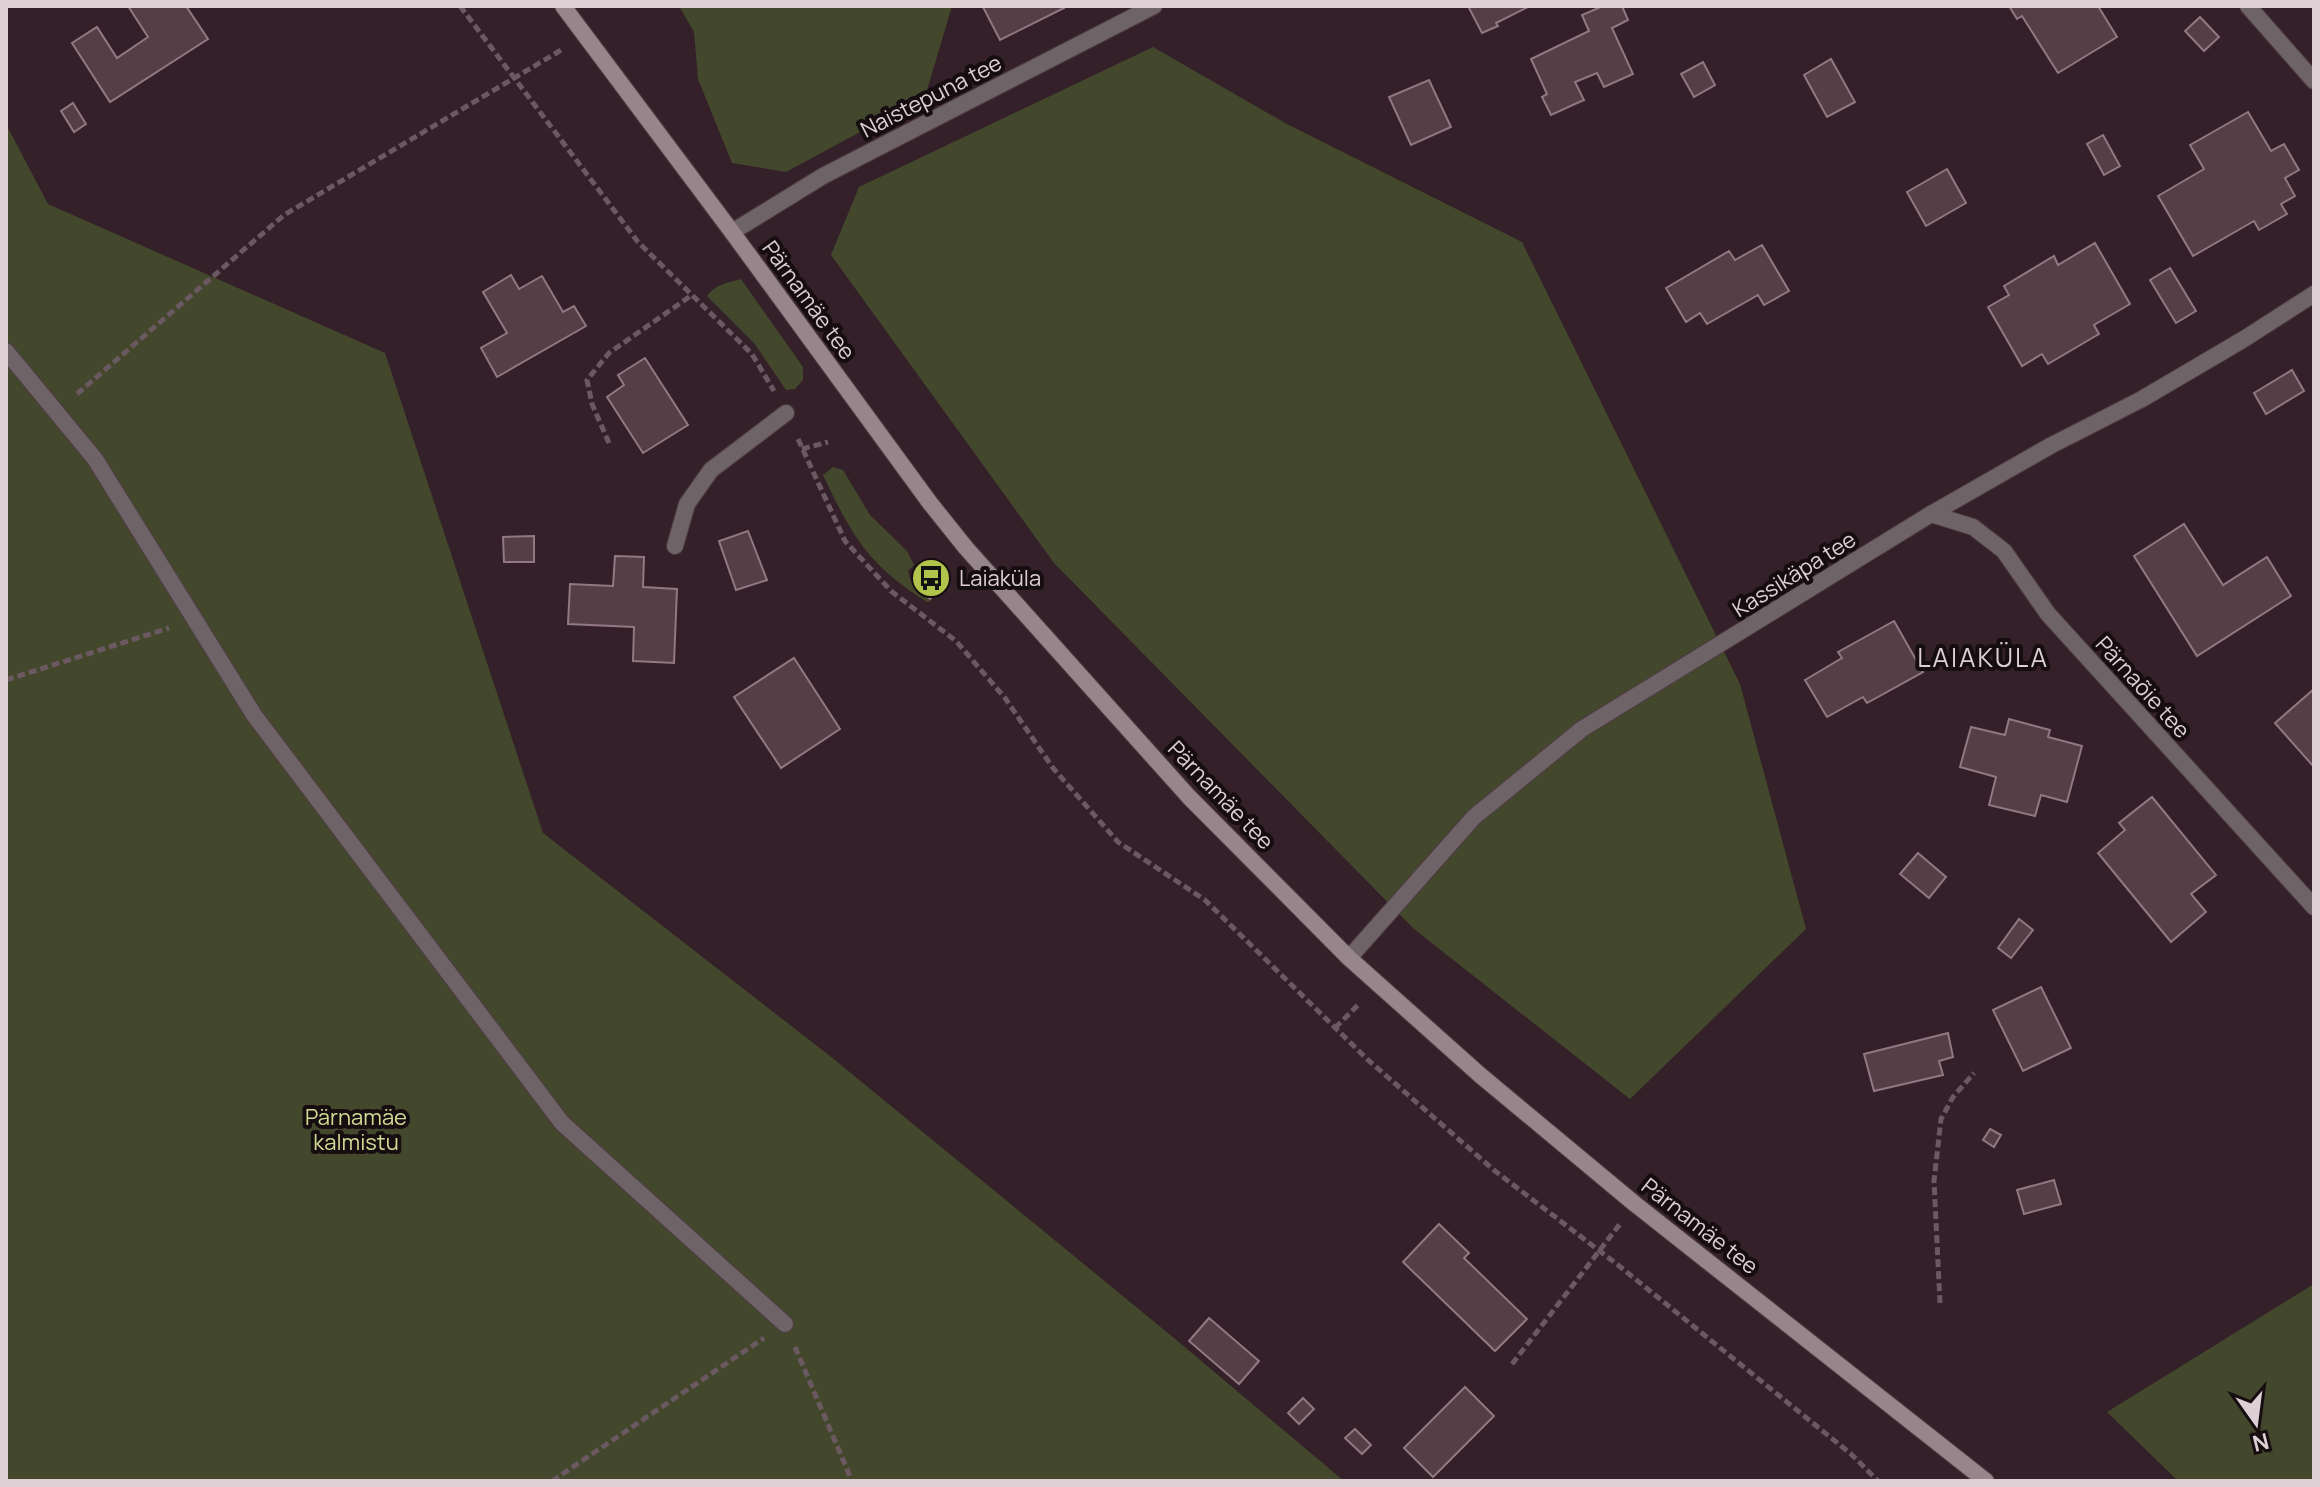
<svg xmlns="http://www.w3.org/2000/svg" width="2320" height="1487" font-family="Manrope,sans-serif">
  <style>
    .green { fill: #43472c }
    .building { fill: #543f47; stroke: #917882; stroke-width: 2 }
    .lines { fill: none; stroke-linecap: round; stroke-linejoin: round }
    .lane-casing { stroke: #4f3c44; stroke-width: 18 }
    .street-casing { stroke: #4f3c44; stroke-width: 18 }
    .secondary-casing { stroke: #4f3c44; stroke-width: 18 }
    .path { stroke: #6b5961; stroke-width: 5; stroke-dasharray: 8 4; stroke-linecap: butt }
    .lane { stroke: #6e6367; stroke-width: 16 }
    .street { stroke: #6e6367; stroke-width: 16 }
    .secondary { stroke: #96858b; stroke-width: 16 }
    .labels { text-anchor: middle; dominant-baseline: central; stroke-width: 8; stroke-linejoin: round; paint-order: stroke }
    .street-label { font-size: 22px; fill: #ddcfd4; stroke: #160d11 }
    .poi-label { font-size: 22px; fill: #ddcfd4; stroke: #160d11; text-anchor: start }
    .park-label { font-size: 22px; fill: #cfdc93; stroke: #160d11 }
    .quarter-label { font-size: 26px; letter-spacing: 2px; fill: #ddcfd4; stroke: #160d11 }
  </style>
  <rect width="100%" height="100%" fill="#342029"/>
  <!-- green -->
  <g class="green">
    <polygon points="679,6 952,6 925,97 786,172 732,163 698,79 694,32"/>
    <polygon points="1153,47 1287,124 1522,242 1740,684 1806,929 1630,1099 1414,929 1054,563 831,255 859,187"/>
    <polygon points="6,124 48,204 385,353 543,833 830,1056 1174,1338 1344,1481 6,1481"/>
    <path d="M741 279 803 367V380L795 389 786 390 754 343 707 296C714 285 729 282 741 279Z"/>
    <path d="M833 467 843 470 870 515 907 551 914 565 908 571 911 581 931 601 927 602C868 565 852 536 823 475Z"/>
    <polygon points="2314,1284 2314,1481 2178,1481 2107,1412"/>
  </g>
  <!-- building -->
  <g class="building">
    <polygon points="128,6 186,6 208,39 110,102 72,43 97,27 117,58 148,37"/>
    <polygon points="985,6 1063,6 1064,8 1000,40 983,7"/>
    <polygon points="1468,6 1530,6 1496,23 1498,26 1482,33"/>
    <polygon points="1603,6 1622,6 1628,20 1612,28 1633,74 1604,87 1597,73 1575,82 1584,100 1551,115 1542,97 1547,94 1531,59 1589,31 1582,15"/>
    <polygon points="2009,6 2098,6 2117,37 2058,73 2022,16 2017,19"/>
    <polygon points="2200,17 2219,37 2204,51 2185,31"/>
    <polygon points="1831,59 1855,102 1827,117 1804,75"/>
    <polygon points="1703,62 1715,85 1694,97 1681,74"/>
    <polygon points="1429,80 1451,127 1411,145 1389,97"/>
    <polygon points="73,103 86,124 74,132 61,111"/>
    <polygon points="2248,112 2271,151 2284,144 2299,170 2285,178 2295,196 2281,204 2287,214 2259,230 2254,221 2193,256 2158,196 2204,169 2190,145"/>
    <polygon points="2103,135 2120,166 2104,175 2087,144"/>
    <polygon points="1947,169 1966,203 1926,226 1907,192"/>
    <polygon points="2095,243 2130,304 2094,325 2099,334 2048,364 2042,354 2022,366 1988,307 2009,295 2004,286 2054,256 2058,265"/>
    <polygon points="1762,245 1789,291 1764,305 1758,295 1707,324 1700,313 1686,322 1666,288 1729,251 1735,260"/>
    <polygon points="2170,268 2196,311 2176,323 2150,280"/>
    <polygon points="511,275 519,289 542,276 563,312 574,306 586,326 497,377 481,348 507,333 483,292"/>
    <polygon points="645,358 688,425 643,453 607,397 624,385 618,375"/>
    <polygon points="2292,370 2304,391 2266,414 2254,393"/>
    <polygon points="2184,524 2223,585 2267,557 2291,596 2197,656 2134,556"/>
    <polygon points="748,531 767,580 736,590 719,541"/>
    <polygon points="534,536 534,562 504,562 503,537"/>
    <polygon points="615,556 644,557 643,587 677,589 674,663 633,661 634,627 568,624 570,584 613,586"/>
    <polygon points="921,575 936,592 930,599 915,582"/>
    <polygon points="1894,621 1923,672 1867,703 1863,697 1827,717 1805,680 1842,658 1838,652"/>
    <polygon points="794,658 840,729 781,768 734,697"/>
    <polygon points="2314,689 2314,767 2275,723"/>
    <polygon points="2009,719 2050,730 2048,737 2082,746 2067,802 2041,795 2035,816 1989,805 1996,777 1960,767 1971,727 2005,735"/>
    <polygon points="2152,797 2216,875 2191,894 2206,912 2171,942 2098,853 2125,830 2119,823"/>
    <polygon points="1918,853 1946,877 1929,898 1900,874"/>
    <polygon points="2019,919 2033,930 2011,958 1998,948"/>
    <polygon points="2041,987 2071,1048 2023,1071 1993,1010"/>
    <polygon points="1948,1033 1953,1057 1939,1061 1943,1075 1874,1091 1864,1054"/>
    <polygon points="1990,1129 2001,1135 1994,1147 1983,1140"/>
    <polygon points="2054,1180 2061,1204 2024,1214 2017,1190"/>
    <polygon points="1439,1224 1469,1253 1464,1258 1527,1319 1495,1351 1403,1262"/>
    <polygon points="1209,1318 1259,1361 1239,1384 1189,1341"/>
    <polygon points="1465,1387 1494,1416 1433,1477 1404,1448"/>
    <polygon points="1303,1398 1314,1409 1299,1424 1288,1413"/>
    <polygon points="1355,1429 1371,1445 1362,1454 1345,1438"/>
  </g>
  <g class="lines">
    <defs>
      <g id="lane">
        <polyline points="6,351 95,459 254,715 562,1123 785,1324"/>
        <polyline points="675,546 687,504 711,470 786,413"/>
      </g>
      <g id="street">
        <polyline points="2248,6 2314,81"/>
        <polyline points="732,232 823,176 1154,6"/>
        <polyline points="1931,514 1973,527 2004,551 2048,614 2314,907"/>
        <polyline points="1349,958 1474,817 1582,729 1931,514 2050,446 2142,399 2244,339 2314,294"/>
      </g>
      <polyline id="secondary" points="563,6 732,232 930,503 966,548 1189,797 1349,958 1480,1075 1635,1204 1986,1481"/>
    </defs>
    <!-- lane casing -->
    <use href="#lane" class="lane-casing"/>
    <!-- street casing -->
    <use href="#street" class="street-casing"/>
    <!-- secondary casing -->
    <use href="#secondary" class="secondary-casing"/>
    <!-- path -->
    <g class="path">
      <polyline points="460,6 638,242 752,354 774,391"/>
      <polyline points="77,394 284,215 563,49"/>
      <polyline points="798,439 845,541 891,591 956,641 1005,698 1053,768 1118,842 1205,900 1367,1059 1495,1171 1618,1265 1851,1454 1878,1481"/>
      <polyline points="609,443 592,404 587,380 609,353 692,295"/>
      <polyline points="802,449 828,442"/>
      <polyline points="6,680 169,628"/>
      <polyline points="1335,1028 1360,1003"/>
      <polyline points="1940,1303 1934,1181 1941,1119 1953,1097 1974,1073"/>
      <polyline points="795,1347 852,1481"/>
      <polyline points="1512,1364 1620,1224"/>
      <polyline points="552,1481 764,1338"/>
    </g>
    <!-- lane -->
    <use href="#lane" class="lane"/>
    <!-- street -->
    <use href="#street" class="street"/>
    <!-- secondary -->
    <use href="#secondary" class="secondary"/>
  </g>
  <!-- icons -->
  <defs>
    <symbol id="bus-disc" viewBox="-11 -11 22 22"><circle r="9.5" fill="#b2c34c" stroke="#160d11"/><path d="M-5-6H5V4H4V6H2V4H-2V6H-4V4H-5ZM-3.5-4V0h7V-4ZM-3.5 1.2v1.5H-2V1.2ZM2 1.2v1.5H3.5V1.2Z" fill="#111"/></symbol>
  </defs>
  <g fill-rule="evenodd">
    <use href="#bus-disc" x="909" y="556" width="44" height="44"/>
  </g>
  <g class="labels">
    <!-- street labels -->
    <g class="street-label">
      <text transform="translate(931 96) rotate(-27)">Naistepuna tee</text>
      <text transform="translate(809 300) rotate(54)">Pärnamäe tee</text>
      <text transform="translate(1794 574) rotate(-32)">Kassikäpa tee</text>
      <text transform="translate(2143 687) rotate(48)">Pärnaõie tee</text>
      <text transform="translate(1221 795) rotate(46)">Pärnamäe tee</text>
      <text transform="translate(1700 1226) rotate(38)">Pärnamäe tee</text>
    </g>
    <!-- poi labels -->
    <g class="poi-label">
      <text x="959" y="578">Laiaküla</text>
    </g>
    <!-- park labels -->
    <g class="park-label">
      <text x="356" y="1117">Pärnamäe<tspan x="356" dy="25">kalmistu</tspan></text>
    </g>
    <!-- quarter labels -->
    <g class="quarter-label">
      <text x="1983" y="657">LAIAKÜLA</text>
    </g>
  </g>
  <!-- border -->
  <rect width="2320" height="1487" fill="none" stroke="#ddcfd4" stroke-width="16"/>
  <!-- north arrow -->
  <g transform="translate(2256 1423) rotate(166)" stroke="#160d11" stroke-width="6" paint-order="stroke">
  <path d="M0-6L14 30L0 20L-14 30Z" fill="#ddcfd4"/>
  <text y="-12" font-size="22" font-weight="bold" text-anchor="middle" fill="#ddcfd4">N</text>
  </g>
</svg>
